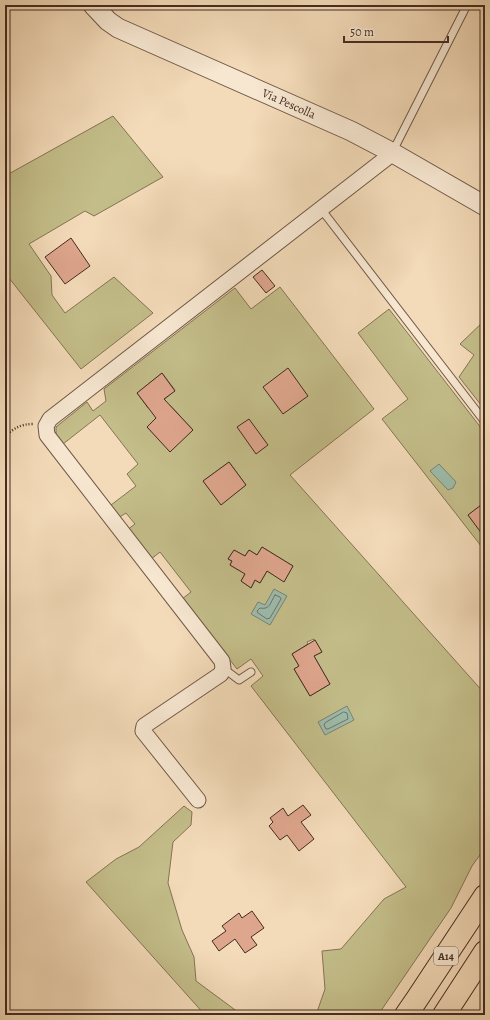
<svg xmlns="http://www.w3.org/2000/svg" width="490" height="1020" font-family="Alegreya,serif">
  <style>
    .green { fill: #c3bd89; stroke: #847455; fill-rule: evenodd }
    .water { fill: #9dbbaa; stroke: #7a8273 }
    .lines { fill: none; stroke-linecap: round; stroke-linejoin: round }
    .shore { stroke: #717466; stroke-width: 1 }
    .building { fill: #dea68d; stroke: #452c21 }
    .service-casing { stroke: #705847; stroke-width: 9 }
    .minor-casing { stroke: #705847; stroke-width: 17 }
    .tertiary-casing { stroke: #705847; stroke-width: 21 }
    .motorway-casing { stroke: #452c21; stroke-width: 24 }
    .path { stroke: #452c21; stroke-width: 2.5; stroke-dasharray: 1 2; stroke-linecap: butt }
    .service { stroke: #f7e7d1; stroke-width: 7 }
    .minor { stroke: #f7e7d1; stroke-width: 15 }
    .tertiary { stroke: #f7e7d1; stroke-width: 19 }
    .motorway { stroke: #f3dab8; stroke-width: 22 }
    .labels { text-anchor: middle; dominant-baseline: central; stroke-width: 3.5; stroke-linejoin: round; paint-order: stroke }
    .shield { fill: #f7e7d1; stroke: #7a6456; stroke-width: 1 }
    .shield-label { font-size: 11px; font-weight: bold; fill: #452c21 }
    .street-label { font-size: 12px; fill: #452c21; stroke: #f7e7d1 }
  </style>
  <rect width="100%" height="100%" fill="#f3dab8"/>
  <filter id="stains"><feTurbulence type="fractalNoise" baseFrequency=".005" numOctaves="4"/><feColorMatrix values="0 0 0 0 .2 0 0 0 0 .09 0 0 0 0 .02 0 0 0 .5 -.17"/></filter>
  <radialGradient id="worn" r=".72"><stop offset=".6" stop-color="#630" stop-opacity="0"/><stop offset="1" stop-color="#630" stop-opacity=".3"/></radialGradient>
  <!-- green -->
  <g class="green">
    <polygon points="113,116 163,177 94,216 85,211 29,244 51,276 52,295 65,313 114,277 153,313 81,369 5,273 5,176"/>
    <path d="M280 287 374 409 290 475 485 694V848L472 866 451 908 378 1015H316L325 989 322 951 341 949 384 899 406 887 251 686 263 676 251 659 237 669 182 599 191 592 160 552 150 560 127 530 135 524 126 513 118 518 56 437V427L87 402 93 411 106 401 104 389 235 288 251 309ZM162 373 175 390 165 399 163 397 148 408 137 393ZM170 405 193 430 170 451 147 427ZM100 415 138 464 127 474 136 486 111 505 63 444ZM229 462 246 485 221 504 203 481ZM262 547 293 566 284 581 267 571 260 583 255 580 251 588 241 581 246 572 238 570 230 565 232 561 228 559 234 550 245 556 249 550 257 555ZM314 639 322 652 314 656 330 684 310 696 294 669 299 666 292 654 308 644 307 642Z"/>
    <polygon points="389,309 485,433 485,502 468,515 485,538 485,551 382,419 408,399 358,333"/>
    <polygon points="485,320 485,410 459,377 474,355 460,344"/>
    <polygon points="184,806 192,812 191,825 173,842 168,883 182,930 194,957 196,981 242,1015 205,1015 86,882 116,859 139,847"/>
  </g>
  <!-- water -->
  <g class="water">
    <polygon points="439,464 456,482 453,488 448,490 430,471"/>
    <polygon points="274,589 287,596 270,625 251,614 258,602 265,605"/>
    <polygon points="347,706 354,720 325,735 318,722"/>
  </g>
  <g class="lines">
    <!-- shore -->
    <g class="shore">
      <path d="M275 595 280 597 281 599 270 618 267 619 258 613 257 611 260 608C270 610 270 603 275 595Z"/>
      <polygon points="344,712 347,713 348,719 328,729 326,729 324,725 325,723"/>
    </g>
  </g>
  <!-- building -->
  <g class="building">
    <polygon points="71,238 90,266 65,284 45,257"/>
    <polygon points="262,270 275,286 266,293 253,277"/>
    <polygon points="288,368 308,396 283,414 263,387"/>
    <polygon points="162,373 175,391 164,399 193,430 170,452 147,427 156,418 137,393"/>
    <polygon points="249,419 268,445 256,454 237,427"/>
    <polygon points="229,462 246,485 221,505 203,481"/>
    <polygon points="485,502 485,538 468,515"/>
    <polygon points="262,547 293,566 284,582 267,571 260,583 255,580 251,588 241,581 245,574 230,565 232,561 228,559 234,550 245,556 249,550 257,555"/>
    <polygon points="315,640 322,652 314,656 330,684 310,696 294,669 299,666 292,654"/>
    <polygon points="303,805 311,815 301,822 314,839 299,851 287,835 280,840 269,826 273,822 270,818 283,808 288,816"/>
    <polygon points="252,911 264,928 251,937 257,945 245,953 235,939 219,951 212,941 226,931 222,926 239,913 242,918"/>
  </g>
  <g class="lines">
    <defs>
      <g id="service">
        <polyline points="393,151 467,5"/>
        <polyline points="321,209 485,422"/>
        <polyline points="223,668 239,680 251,672"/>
      </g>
      <polyline id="minor" points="198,800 143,731 144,726 221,674 223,668 222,661 47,435 46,426 50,419 393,153"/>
      <g id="tertiary">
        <path id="s1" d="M93 5 108 21 118 28 351 131 393 153 485 206"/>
      </g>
      <g id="motorway">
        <polyline points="406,1015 417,999 485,896"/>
        <polyline points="444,1015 485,952"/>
      </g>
    </defs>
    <!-- service casing -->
    <use href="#service" class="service-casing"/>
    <!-- minor casing -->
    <use href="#minor" class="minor-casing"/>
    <!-- tertiary casing -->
    <use href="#tertiary" class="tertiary-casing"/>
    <!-- motorway casing -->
    <use href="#motorway" class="motorway-casing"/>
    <!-- path -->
    <path class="path" d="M5 436C15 428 20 424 34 424"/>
    <!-- service -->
    <use href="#service" class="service"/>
    <!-- minor -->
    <use href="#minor" class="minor"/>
    <!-- tertiary -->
    <use href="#tertiary" class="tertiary"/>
    <!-- motorway -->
    <use href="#motorway" class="motorway"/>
  </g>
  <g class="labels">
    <!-- shield labels -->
    <rect class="shield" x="434" y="947" width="24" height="18" rx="3"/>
    <g class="shield-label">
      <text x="446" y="956">A14</text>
    </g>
    <!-- street labels -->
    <g class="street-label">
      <text stroke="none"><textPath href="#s1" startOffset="221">Via Pescolla</textPath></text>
    </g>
  </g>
  <!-- margin -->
  <rect width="490" height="1020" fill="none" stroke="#f3dab8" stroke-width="20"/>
  <rect x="6" y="6" width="478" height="1008" fill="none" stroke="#452c21" stroke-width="2"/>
  <rect x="10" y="10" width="470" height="1000" fill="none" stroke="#452c21"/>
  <!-- scale -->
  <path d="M344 36v6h104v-6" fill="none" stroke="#452c21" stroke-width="2"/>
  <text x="350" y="36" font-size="12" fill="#452c21" stroke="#f7e7d1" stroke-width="3" paint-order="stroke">50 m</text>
  <rect width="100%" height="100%" filter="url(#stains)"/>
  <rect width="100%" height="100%" fill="url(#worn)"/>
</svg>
